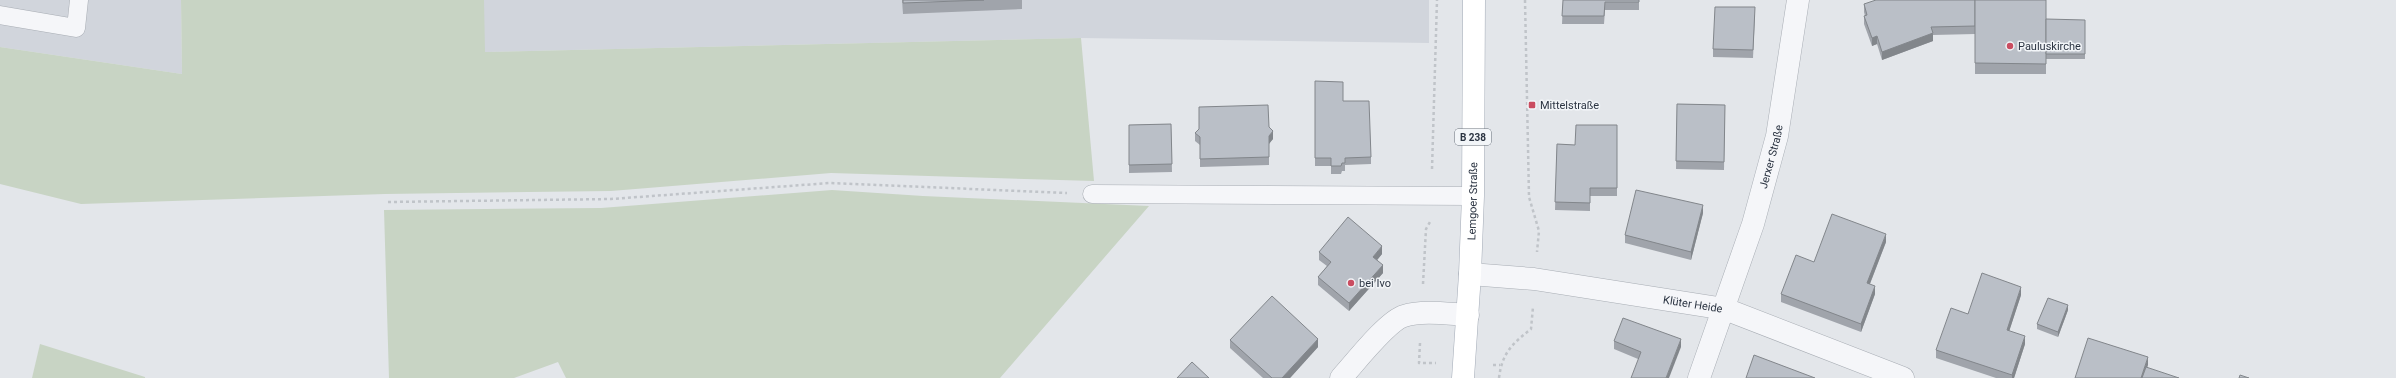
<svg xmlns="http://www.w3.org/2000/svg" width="2396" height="378" font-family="Roboto,sans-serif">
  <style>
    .built { fill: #d1d5dc }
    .green { fill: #c8d4c4 }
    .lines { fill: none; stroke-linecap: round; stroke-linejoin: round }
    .service-casing { stroke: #a8adb4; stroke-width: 19 }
    .minor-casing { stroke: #a8adb4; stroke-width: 23 }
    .primary-casing { stroke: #a2aab6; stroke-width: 23 }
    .path { stroke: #c0c4c9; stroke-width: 2.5; stroke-dasharray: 3 3; stroke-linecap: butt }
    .service { stroke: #f5f6f9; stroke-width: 18 }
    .minor { stroke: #f5f6f9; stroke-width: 22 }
    .primary { stroke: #fff; stroke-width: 22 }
    .wall { fill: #a0a4ab }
    .shaded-wall { fill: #82868b }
    .building { fill: #babfc7; stroke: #82868b }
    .poi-dot { fill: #ca4d61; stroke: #f2f5f8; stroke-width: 1.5 }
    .labels { text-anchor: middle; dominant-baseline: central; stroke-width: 3; stroke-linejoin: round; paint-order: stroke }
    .shield { fill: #f2f5f8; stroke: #676e79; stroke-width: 1 }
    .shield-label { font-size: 10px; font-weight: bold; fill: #2b3442 }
    .poi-label { font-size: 11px; fill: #2b3442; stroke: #f2f5f8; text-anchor: start }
    .street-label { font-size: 11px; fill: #2b3442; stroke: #f2f5f8 }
  </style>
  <rect width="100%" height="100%" fill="#e3e6ea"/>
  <!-- built -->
  <g class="built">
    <polygon points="0,0 181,0 182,74 0,47"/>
    <polygon points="484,0 1429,0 1429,43 1081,38 484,52"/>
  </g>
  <!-- green -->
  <g class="green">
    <polygon points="181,0 484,0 485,52 1081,38 1094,181 831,173 611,191 385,194 81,204 0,184 0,47 182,74"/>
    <polygon points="832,190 923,196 1149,206 1000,378 566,378 558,362 514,378 389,378 384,210 601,208"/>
    <polygon points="40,344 145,377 145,378 32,378"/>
  </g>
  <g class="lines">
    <defs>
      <g id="service">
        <polyline points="0,15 76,28 79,0"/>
        <polyline points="1092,194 1473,196"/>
      </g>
      <g id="minor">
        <path id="s1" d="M1470 274 1534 279 1725 309 1903 378"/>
        <path d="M1341 378C1354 364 1387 321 1404 316 1423 310 1448 314 1468 315"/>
        <path id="s2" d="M1699 378 1753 224 1777 136 1798 0"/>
      </g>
      <g id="primary">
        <path id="s3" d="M1463 378 1470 274 1473 196 1474 0"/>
      </g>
    </defs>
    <!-- service casing -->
    <use href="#service" class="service-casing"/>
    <!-- minor casing -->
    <use href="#minor" class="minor-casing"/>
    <!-- primary casing -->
    <use href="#primary" class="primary-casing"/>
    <!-- path -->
    <g class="path">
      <polyline points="1525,0 1529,197 1539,231 1537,252"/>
      <polyline points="1432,169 1437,0"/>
      <polyline points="388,202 611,199 830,183 1067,193"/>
      <polyline points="1423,284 1426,229 1430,222"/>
      <polyline points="1420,343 1419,363 1436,363"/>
      <polyline points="1493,365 1500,365"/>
      <path d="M1499 378C1502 353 1512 344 1531 329L1533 307"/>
    </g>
    <!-- service -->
    <use href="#service" class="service"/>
    <!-- minor -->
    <use href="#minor" class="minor"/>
    <!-- primary -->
    <use href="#primary" class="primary"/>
  </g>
  <!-- wall -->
  <g class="wall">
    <polygon points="902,0 1022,0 1022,9 903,14"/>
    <polygon points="1563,0 1639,0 1639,10 1605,10 1604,24 1562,24"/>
    <polygon points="1975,0 2046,26 2085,20 2085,59 2046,59 2046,74 1975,74"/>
    <polygon points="1975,0 1975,34 1933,35 1933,41 1882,60 1877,44 1872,46 1864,24 1864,16 1865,16 1864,12 1864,4"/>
    <polygon points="1755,15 1753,58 1713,57 1713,49"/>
    <polygon points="1315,81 1343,101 1371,157 1371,164 1345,165 1345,171 1342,171 1341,174 1331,174 1331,166 1315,166"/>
    <polygon points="1677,104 1725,105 1724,170 1676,169"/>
    <polygon points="1171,124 1172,172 1129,173 1129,125"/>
    <polygon points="1617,125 1617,196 1590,196 1590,211 1555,210 1557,144 1575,145"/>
    <polygon points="1269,127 1273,139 1269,143 1269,165 1200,167 1200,145 1195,141 1195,133"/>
    <polygon points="1703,213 1691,260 1625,243 1625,235"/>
    <polygon points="1886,242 1870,284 1875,294 1861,332 1781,302 1781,294 1814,262"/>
    <polygon points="1319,252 1382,254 1377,260 1383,273 1349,311 1318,285 1318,277 1327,266 1319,260"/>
    <polygon points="2021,295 2009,331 2025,344 2014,378 1996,378 1936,358 1936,350 1968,314"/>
    <polygon points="2068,310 2058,337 2037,329 2037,324"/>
    <polygon points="1230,340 1318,347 1290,378 1263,378 1230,348"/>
    <polygon points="1614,341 1681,347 1638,359 1614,349"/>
  </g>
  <!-- shaded-wall -->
  <g class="shaded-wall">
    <polygon points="1933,33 1933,41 1882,60 1882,52"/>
    <polygon points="1877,36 1877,44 1872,46 1872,38"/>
    <polygon points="1273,131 1273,139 1269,144 1269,136"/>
    <polygon points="1703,205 1703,213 1691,260 1691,252"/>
    <polygon points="1886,234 1886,242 1867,291 1867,283"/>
    <polygon points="1382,246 1382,254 1373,265 1373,257"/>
    <polygon points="1383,265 1383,273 1349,311 1349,303"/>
    <polygon points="1875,286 1875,294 1861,332 1861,324"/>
    <polygon points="2021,287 2021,295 2007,338 2007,330"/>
    <polygon points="2068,305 2068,310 2058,337 2058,332"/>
    <polygon points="2025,336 2025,344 2014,378 2012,378 2012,375"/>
    <polygon points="1318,339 1318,347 1290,378 1282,378"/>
    <polygon points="1681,339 1681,347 1669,378 1666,378"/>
    <polygon points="2148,357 2148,365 2144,378 2141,378"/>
  </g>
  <!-- building -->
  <g class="building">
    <polygon points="903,0 984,0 903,3"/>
    <polygon points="1563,0 1639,0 1639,2 1605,2 1604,16 1562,16"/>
    <polygon points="1876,0 1975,0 1975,26 1931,27 1933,33 1882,52 1877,36 1872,38 1864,16 1867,15 1864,4"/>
    <polygon points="1975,0 2046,0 2046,64 1975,63"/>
    <polygon points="1715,7 1755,7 1753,50 1713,49"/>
    <polygon points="2046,19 2085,20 2085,54 2046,54"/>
    <polygon points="1315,81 1343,82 1343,101 1369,101 1371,157 1345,158 1345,163 1342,163 1341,166 1331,166 1331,158 1315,158"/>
    <polygon points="1677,104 1725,105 1724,162 1676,161"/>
    <polygon points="1268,105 1269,127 1273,131 1269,136 1269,157 1200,159 1200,137 1195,133 1199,129 1199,107"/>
    <polygon points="1171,124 1172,164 1129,165 1129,125"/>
    <polygon points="1576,125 1617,125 1617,188 1590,188 1590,203 1555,202 1557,144 1575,145"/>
    <polygon points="1636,190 1703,205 1691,252 1625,235"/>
    <polygon points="1832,214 1886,234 1867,283 1875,286 1861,324 1781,294 1796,255 1814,262"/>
    <polygon points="1348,217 1382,246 1373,257 1383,265 1349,303 1318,277 1331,262 1319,252"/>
    <polygon points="1982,273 2021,287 2007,330 2025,336 2012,375 1936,350 1951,308 1968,314"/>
    <polygon points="1272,296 1318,339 1282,378 1272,378 1230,340"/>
    <polygon points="2048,298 2068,305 2058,332 2037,324"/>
    <polygon points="1623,318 1681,339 1666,378 1631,378 1641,352 1614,341"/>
    <polygon points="2088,338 2148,357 2141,378 2075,378"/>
    <polygon points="1754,355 1815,378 1746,378"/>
    <polygon points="1192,362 1209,378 1177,378"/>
    <polygon points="2146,367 2179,378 2142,378"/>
    <polygon points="2240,375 2249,378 2239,378"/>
  </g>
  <!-- markers -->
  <g class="poi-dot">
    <circle cx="2010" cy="46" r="4"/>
    <rect x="1528" y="101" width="8" height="8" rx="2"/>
    <circle cx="1351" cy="283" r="4"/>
  </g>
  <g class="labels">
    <!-- shield labels -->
    <rect class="shield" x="1455" y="129" width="36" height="16" rx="3"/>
    <g class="shield-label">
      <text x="1473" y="137">B 238</text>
    </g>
    <!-- poi labels -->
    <g class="poi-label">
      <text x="2018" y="46">Pauluskirche</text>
      <text x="1540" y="105">Mittelstraße</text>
      <text x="1359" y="283">bei Ivo</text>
    </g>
    <!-- street labels -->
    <g class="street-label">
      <text stroke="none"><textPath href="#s2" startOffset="233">Jerxer Straße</textPath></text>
      <text stroke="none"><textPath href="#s3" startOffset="177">Lemgoer Straße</textPath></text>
      <text stroke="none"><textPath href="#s1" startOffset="225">Klüter Heide</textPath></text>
    </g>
  </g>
</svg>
